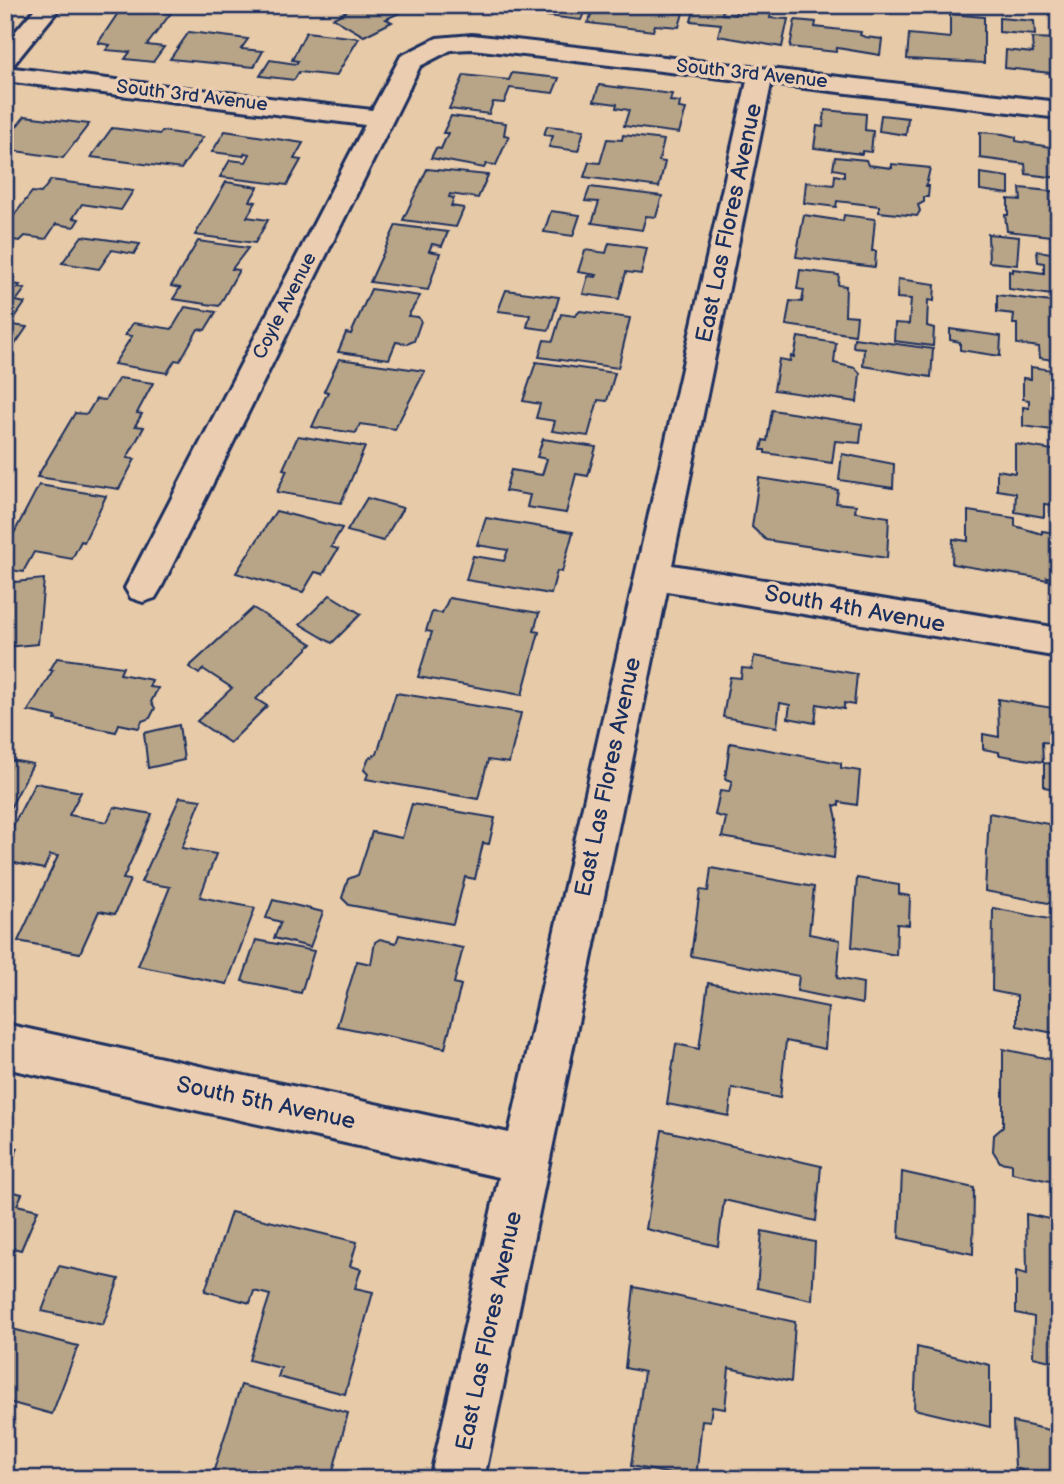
<svg xmlns="http://www.w3.org/2000/svg" width="1064" height="1484" font-family="'Balsamiq Sans',sans-serif">
  <style>
    .building { fill: #b8a588; stroke: #1b2f5e; stroke-width: 2 }
    .lines { fill: none; stroke-linecap: round; stroke-linejoin: round }
    .minor-casing { stroke: #1b2f5e; stroke-width: 6 }
    .minor { fill: #ebceb1; fill-rule: evenodd }
    .labels { text-anchor: middle; dominant-baseline: central; stroke-width: 7; stroke-linejoin: round; paint-order: stroke }
    .far-street-label { font-size: 19px; fill: #1b2f5e; stroke: #ebceb1 }
    .street-label { font-size: 23px; fill: #1b2f5e; stroke: #ebceb1 }
  </style>
  <rect width="100%" height="100%" fill="#e7caa8"/>
  <filter id="ink" filterUnits="userSpaceOnUse"><feTurbulence type="fractalNoise" baseFrequency=".0143" numOctaves="2"/><feDisplacementMap in="SourceGraphic" scale="14" xChannelSelector="R" yChannelSelector="G"/><feConvolveMatrix kernelMatrix="1 2 1 2 8 2 1 2 1" color-interpolation-filters="sRGB"/></filter>
  <g filter="url(#ink)">
    <!-- building -->
    <g class="building">
      <polygon points="350,5 406,5 410,8 386,19 392,22 364,36 333,18 346,12 341,9"/>
      <polygon points="525,5 587,5 581,20 521,13"/>
      <polygon points="595,5 661,5 659,11 683,13 679,27 655,25 653,31 588,23"/>
      <polygon points="695,6 723,9 722,14 735,15 737,9 771,13 770,18 788,19 782,47 718,36 721,24 691,21"/>
      <polygon points="122,7 171,13 147,45 164,47 153,62 125,59 130,52 106,50 110,45 98,43"/>
      <polygon points="950,14 984,17 984,63 907,59 909,34 950,38"/>
      <polygon points="999,18 1034,21 1035,35 999,32"/>
      <polygon points="795,20 816,22 815,27 861,32 860,35 865,37 882,39 880,55 837,48 836,52 790,47"/>
      <polygon points="189,32 248,39 241,49 263,51 254,67 170,59"/>
      <polygon points="306,32 359,38 336,76 299,72 294,80 260,76 270,60 296,64 298,61 292,60"/>
      <polygon points="1032,38 1059,39 1059,77 1050,76 1050,73 1005,68 1006,50 1033,53"/>
      <polygon points="512,73 559,78 553,93 510,88 504,103 493,102 489,114 449,109 464,75 509,80"/>
      <polygon points="599,85 672,94 670,101 680,102 679,108 686,109 679,133 624,126 629,110 616,108 617,104 594,101"/>
      <polygon points="825,110 866,114 865,130 873,131 871,152 862,151 862,154 814,148 817,126 823,127"/>
      <polygon points="881,115 908,118 906,135 879,131"/>
      <polygon points="25,116 89,124 63,158 16,151 10,160 5,159 5,130 13,131"/>
      <polygon points="451,116 506,123 504,135 509,136 496,165 486,164 484,168 431,158 436,148 441,149 448,133 443,133"/>
      <polygon points="547,126 584,130 578,151 549,147 553,136 544,135"/>
      <polygon points="112,128 160,134 162,131 203,137 181,169 91,157"/>
      <polygon points="225,131 303,143 294,159 301,160 287,185 220,177 230,160 246,162 250,154 245,153 243,156 212,152"/>
      <polygon points="980,132 1003,134 1016,137 1016,141 1056,148 1059,178 1026,174 1025,164 980,158"/>
      <polygon points="623,135 664,140 659,161 665,162 659,187 584,177 589,162 600,163 607,139 622,140"/>
      <polygon points="835,157 866,160 868,165 892,168 892,164 930,168 926,186 929,186 928,197 924,197 924,202 918,205 920,211 917,216 879,212 879,206 837,201 836,207 804,203 806,182 834,185 835,175 844,177 844,171 833,169"/>
      <polygon points="427,169 488,175 478,198 450,194 449,197 454,198 451,206 464,208 456,227 403,220"/>
      <polygon points="980,173 1009,177 1009,194 980,190"/>
      <polygon points="51,180 133,191 121,210 82,204 73,218 79,219 74,227 56,224 46,239 25,236 20,241 5,239 5,227 32,192 41,193"/>
      <polygon points="226,182 258,187 250,201 256,202 247,217 268,220 255,243 195,235"/>
      <polygon points="590,187 662,196 656,217 646,216 642,230 592,223 599,202 585,201"/>
      <polygon points="1020,188 1059,192 1059,237 1007,231 1005,215 1008,215 1008,199 1021,200"/>
      <polygon points="551,211 580,215 573,236 544,232"/>
      <polygon points="804,215 843,221 844,215 875,219 872,251 876,251 875,267 796,257"/>
      <polygon points="396,225 448,232 442,246 432,244 429,251 440,253 428,290 370,282"/>
      <polygon points="988,234 1019,237 1017,265 989,262"/>
      <polygon points="82,236 140,244 134,254 112,250 99,269 62,263"/>
      <polygon points="198,241 248,248 232,269 239,270 219,306 173,299 180,288 171,286"/>
      <polygon points="609,243 647,248 641,274 626,272 619,299 583,294 588,276 596,277 597,275 578,272 585,250 606,253"/>
      <polygon points="1037,251 1059,254 1059,296 1009,289 1009,271 1013,272 1013,269 1044,273 1044,263 1038,262"/>
      <polygon points="800,270 839,275 838,285 846,286 845,315 857,316 855,335 786,325 790,301 802,302 804,290 797,289"/>
      <polygon points="898,279 935,284 934,301 928,300 927,326 934,328 933,346 894,341 895,323 909,324 911,299 897,298"/>
      <polygon points="5,283 20,285 18,288 25,289 16,301 25,303 14,319 5,318"/>
      <polygon points="371,289 420,296 408,316 418,317 421,321 414,341 407,344 396,342 389,359 338,352 346,333 351,334"/>
      <polygon points="506,290 559,297 549,330 527,327 530,315 498,311"/>
      <polygon points="997,295 1059,303 1059,361 1040,358 1039,347 1017,344 1017,324 1013,324 1014,314 997,312"/>
      <polygon points="185,307 216,312 205,330 198,329 180,361 175,360 167,373 114,364 132,336 125,335 133,323 172,329"/>
      <polygon points="580,311 630,318 618,368 539,357 544,340 553,341 561,314 575,316"/>
      <polygon points="5,324 27,327 14,346 5,345"/>
      <polygon points="950,329 1001,336 1000,356 960,350 960,342 950,340"/>
      <polygon points="798,337 836,343 834,363 855,368 860,373 857,402 774,390 779,359 790,361 791,356 794,357"/>
      <polygon points="854,338 933,349 931,377 863,366 864,348 853,347"/>
      <polygon points="339,359 425,371 395,429 360,424 356,433 312,427 328,392 324,391"/>
      <polygon points="536,362 615,373 607,401 598,400 588,436 552,431 555,421 536,418 540,404 523,401"/>
      <polygon points="1031,367 1059,371 1059,431 1023,426 1023,407 1029,408 1029,400 1023,399 1023,378 1031,379"/>
      <polygon points="119,378 153,383 137,413 142,414 135,426 144,427 127,458 135,459 119,489 37,477 75,413 87,414 96,399 105,400"/>
      <polygon points="772,410 862,424 860,443 835,441 832,463 765,453 765,450 761,450 763,440 767,441"/>
      <polygon points="298,436 365,447 341,503 277,492 287,470 283,469"/>
      <polygon points="543,439 596,447 588,476 576,474 566,513 527,507 530,495 505,491 511,470 542,475 547,459 537,457"/>
      <polygon points="1015,444 1059,451 1059,506 1044,504 1044,517 1015,512 1016,493 997,490 997,470 1015,473"/>
      <polygon points="842,454 894,464 893,488 839,480"/>
      <polygon points="759,478 838,490 836,503 856,505 855,512 889,517 887,558 766,540 752,527"/>
      <polygon points="39,485 106,496 84,542 81,541 72,559 34,552 23,572 5,569 5,537 12,537"/>
      <polygon points="367,498 403,508 383,541 347,531"/>
      <polygon points="276,511 342,528 331,547 338,549 323,574 315,572 303,592 236,573"/>
      <polygon points="968,511 1015,518 1015,526 1042,534 1042,531 1056,533 1056,525 1059,525 1059,579 1047,577 1048,580 952,564 953,539 968,541"/>
      <polygon points="486,518 573,532 562,572 557,571 551,594 466,580 473,556 504,561 508,550 477,545"/>
      <polygon points="44,579 38,644 5,647 5,583"/>
      <polygon points="330,595 361,614 332,643 300,624"/>
      <polygon points="449,598 539,613 534,631 539,632 522,695 418,677 432,632 426,631 432,612 442,613"/>
      <polygon points="253,608 312,644 256,699 267,706 230,743 197,721 232,688 203,669 199,674 189,667"/>
      <polygon points="754,656 857,674 854,705 844,703 844,709 817,704 815,723 788,718 790,705 780,703 777,727 723,717 730,677 741,678 742,668 752,669"/>
      <polygon points="57,658 123,667 120,674 152,680 149,687 158,688 151,702 155,708 150,718 142,721 139,728 119,724 116,732 55,720 56,717 28,711 53,670 50,670"/>
      <polygon points="396,693 521,713 509,763 488,760 478,799 366,779 368,774 364,770 369,758 377,754"/>
      <polygon points="998,699 1059,709 1059,790 1044,787 1044,763 1053,764 1053,743 1042,742 1043,762 999,755 999,752 983,749 983,734 999,737"/>
      <polygon points="179,725 184,760 148,768 144,733"/>
      <polygon points="730,743 841,763 841,768 860,771 857,805 839,802 839,806 834,805 837,819 834,858 722,837 726,818 715,815 720,791 729,792 732,781 725,779"/>
      <polygon points="5,759 33,764 5,818"/>
      <polygon points="35,783 81,792 69,815 107,822 114,807 152,814 123,879 130,880 115,914 99,911 80,953 18,941 58,856 50,855 44,869 5,861 5,841"/>
      <polygon points="180,797 201,800 182,848 216,854 200,897 255,908 227,984 138,966 170,887 141,882"/>
      <polygon points="412,804 495,818 489,844 483,843 475,879 465,877 453,924 349,905 342,898 348,879 358,875 372,832 402,838"/>
      <polygon points="989,813 1059,826 1059,905 985,891"/>
      <polygon points="711,868 814,887 809,934 840,940 837,978 863,983 862,1004 797,991 799,976 691,956 700,890 708,891"/>
      <polygon points="857,878 899,885 899,894 910,896 909,925 897,924 896,955 852,947"/>
      <polygon points="273,900 323,912 310,947 274,938 281,922 266,918"/>
      <polygon points="993,908 1059,921 1059,1034 1017,1026 1017,996 992,991"/>
      <polygon points="399,935 463,948 454,983 461,985 445,1048 337,1026 357,961 371,964 375,942 380,939 396,943"/>
      <polygon points="256,940 314,951 301,993 242,981"/>
      <polygon points="708,983 828,1007 825,1049 786,1041 780,1098 732,1088 729,1116 667,1104 676,1044 699,1049"/>
      <polygon points="1003,1049 1059,1061 1059,1183 1012,1173 1012,1164 1000,1162 993,1151 994,1135 1003,1127"/>
      <polygon points="662,1130 821,1166 816,1221 724,1200 718,1246 646,1229"/>
      <polygon points="5,1145 18,1148 5,1177"/>
      <polygon points="902,1172 974,1188 973,1254 899,1238"/>
      <polygon points="5,1190 22,1194 17,1205 38,1210 21,1250 5,1246"/>
      <polygon points="231,1212 357,1242 350,1266 361,1269 355,1288 373,1292 345,1394 278,1377 281,1368 249,1360 270,1295 254,1291 250,1303 205,1291"/>
      <polygon points="1026,1214 1059,1221 1059,1363 1033,1357 1034,1317 1016,1313 1016,1271 1027,1274"/>
      <polygon points="762,1231 815,1242 812,1300 757,1288"/>
      <polygon points="59,1266 119,1279 103,1325 42,1311"/>
      <polygon points="634,1287 795,1322 791,1382 729,1368 725,1409 712,1407 710,1421 702,1420 696,1479 631,1466 644,1372 625,1368"/>
      <polygon points="5,1327 78,1346 52,1414 5,1401"/>
      <polygon points="917,1347 990,1365 990,1427 914,1409"/>
      <polygon points="241,1385 348,1413 331,1479 211,1479"/>
      <polygon points="1013,1422 1059,1432 1059,1479 1023,1479 1022,1470 1015,1468"/>
    </g>
    <g class="lines">
      <defs>
        <g id="minor">
          <polygon points="38,5 62,5 14,64 5,66 5,44"/>
          <polygon points="472,35 1059,102 1059,118 771,84 672,565 1059,628 1059,657 667,591 484,1479 430,1479 499,1177 5,1068 5,1024 509,1133 747,81 472,49 451,50 420,66 161,588 155,598 143,602 131,598 125,588 365,125 5,81 5,67 372,110 401,56 437,38"/>
        </g>
      </defs>
      <!-- minor casing -->
      <use href="#minor" class="minor-casing"/>
      <!-- minor -->
      <use href="#minor" class="minor"/>
    </g>
  </g>
  <g class="labels">
    <!-- far-street labels -->
    <g class="far-street-label">
      <text transform="translate(752 74) rotate(6)">South 3rd Avenue</text>
      <text transform="translate(192 96) rotate(7)">South 3rd Avenue</text>
      <text transform="translate(285 306) rotate(-63)">Coyle Avenue</text>
    </g>
    <!-- street labels -->
    <g class="street-label">
      <text transform="translate(729 223) rotate(-78)">East Las Flores Avenue</text>
      <text transform="translate(855 609) rotate(10)">South 4th Avenue</text>
      <text transform="translate(608 777) rotate(-78)">East Las Flores Avenue</text>
      <text transform="translate(266 1103) rotate(12)">South 5th Avenue</text>
      <text transform="translate(489 1331) rotate(-78)">East Las Flores Avenue</text>
    </g>
  </g>
  <!-- margin -->
  <rect width="1064" height="1484" fill="none" stroke="#ebceb1" stroke-width="28"/>
  <rect x="14" y="14" width="1036" height="1456" fill="none" stroke="#1b2f5e" stroke-width="2.5" filter="url(#ink)"/>
</svg>
